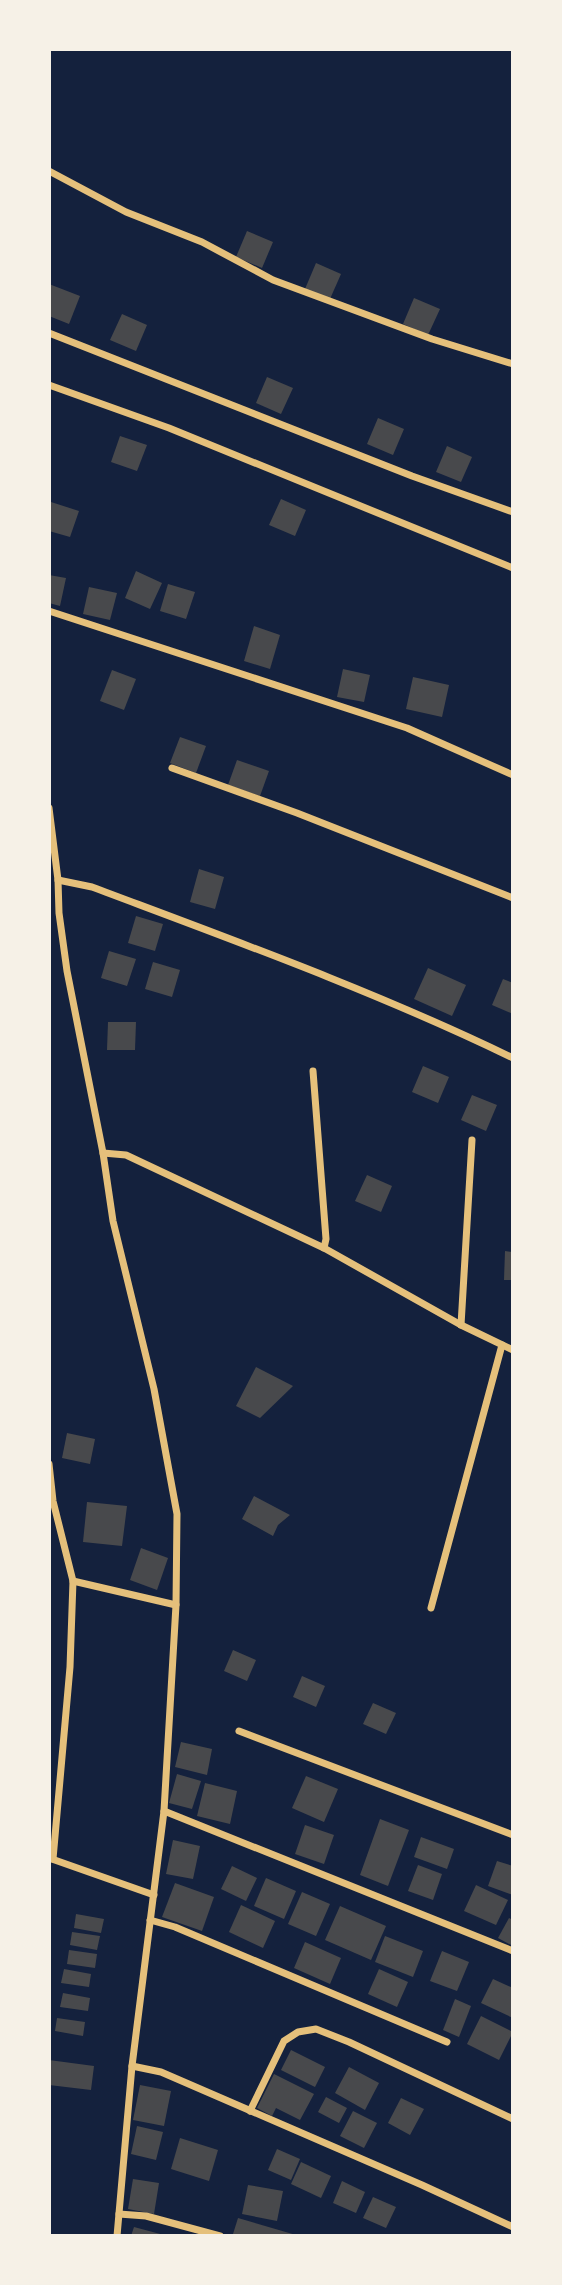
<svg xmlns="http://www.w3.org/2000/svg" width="562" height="2285" font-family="Barlow,sans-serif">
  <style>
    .building { fill: #48494c }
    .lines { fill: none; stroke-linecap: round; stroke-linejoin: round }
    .minor { stroke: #e5c07b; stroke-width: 7 }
  </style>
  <rect width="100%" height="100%" fill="#14213d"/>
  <!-- building -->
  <g class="building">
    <polygon points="247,231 273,242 262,268 236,257"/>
    <polygon points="316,263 341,274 330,299 305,289"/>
    <polygon points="49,284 80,296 69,324 49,316"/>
    <polygon points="414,298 440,309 428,335 403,324"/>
    <polygon points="122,314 147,325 136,351 110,340"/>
    <polygon points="267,377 293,388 281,414 256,403"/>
    <polygon points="378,418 404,429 393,455 367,444"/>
    <polygon points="120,436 147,445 137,471 111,462"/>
    <polygon points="447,446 472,457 461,482 436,472"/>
    <polygon points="281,499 306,510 295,536 269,525"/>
    <polygon points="51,502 79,511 70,537 49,531"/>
    <polygon points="136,571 162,583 150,609 125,598"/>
    <polygon points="49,575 66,578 60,606 49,603"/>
    <polygon points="168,584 195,592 186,619 160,611"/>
    <polygon points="89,587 117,593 110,620 83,614"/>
    <polygon points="254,626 280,635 270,669 244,661"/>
    <polygon points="343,669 370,675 364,702 337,697"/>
    <polygon points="112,670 136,679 124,710 100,701"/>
    <polygon points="413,677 449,685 442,717 406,709"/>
    <polygon points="180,737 206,746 196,773 170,763"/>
    <polygon points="237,760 269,771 260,796 228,785"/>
    <polygon points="199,869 224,877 215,909 190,902"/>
    <polygon points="136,916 163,924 155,951 128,943"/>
    <polygon points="109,951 136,959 127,986 101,978"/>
    <polygon points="153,962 180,970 172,997 145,989"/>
    <polygon points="428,968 466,985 452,1016 414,999"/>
    <polygon points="503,979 513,983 513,1014 492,1005"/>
    <polygon points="108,1022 136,1022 135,1050 107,1050"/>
    <polygon points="423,1066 449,1077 438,1103 412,1092"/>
    <polygon points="472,1095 497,1105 486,1131 461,1120"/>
    <polygon points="367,1175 392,1186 381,1212 355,1201"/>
    <polygon points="505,1251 513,1252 513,1280 504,1280"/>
    <polygon points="256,1367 293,1386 260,1418 236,1406"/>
    <polygon points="67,1433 95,1439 90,1464 62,1458"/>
    <polygon points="254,1496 290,1515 278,1525 273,1536 242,1519"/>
    <polygon points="87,1502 127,1506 122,1546 83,1542"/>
    <polygon points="141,1548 168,1558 157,1590 130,1580"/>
    <polygon points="233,1650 256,1660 247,1681 224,1671"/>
    <polygon points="302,1676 325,1686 316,1707 293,1697"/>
    <polygon points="373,1703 396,1713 386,1734 363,1724"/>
    <polygon points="181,1742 212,1749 207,1775 175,1767"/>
    <polygon points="177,1774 201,1781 192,1809 169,1803"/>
    <polygon points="306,1776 338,1789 324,1822 292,1808"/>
    <polygon points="205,1783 237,1791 230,1824 197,1816"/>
    <polygon points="380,1819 409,1830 388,1886 360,1875"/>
    <polygon points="305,1825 334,1835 324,1864 295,1854"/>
    <polygon points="421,1837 454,1849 447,1869 414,1857"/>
    <polygon points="173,1840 200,1846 193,1879 166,1874"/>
    <polygon points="497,1861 513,1866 513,1895 488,1886"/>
    <polygon points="418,1865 442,1874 433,1900 408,1891"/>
    <polygon points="232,1866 257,1878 246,1901 221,1889"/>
    <polygon points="266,1878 296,1891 284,1919 254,1906"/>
    <polygon points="175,1883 214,1897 202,1931 162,1917"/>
    <polygon points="476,1885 508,1900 496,1925 464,1911"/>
    <polygon points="302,1892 330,1904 316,1936 288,1924"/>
    <polygon points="241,1905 275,1921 263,1948 229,1932"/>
    <polygon points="340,1906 386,1926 371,1960 325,1940"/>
    <polygon points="76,1914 104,1919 101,1933 74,1928"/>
    <polygon points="509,1918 513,1920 513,1946 498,1938"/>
    <polygon points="72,1932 100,1936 97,1950 70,1945"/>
    <polygon points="385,1936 423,1951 413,1977 375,1962"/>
    <polygon points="305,1942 341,1958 330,1984 294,1968"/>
    <polygon points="69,1950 97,1954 95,1968 67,1964"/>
    <polygon points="442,1951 469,1962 457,1991 430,1981"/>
    <polygon points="64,1969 91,1974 89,1987 61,1983"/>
    <polygon points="379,1969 408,1982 397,2007 368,1994"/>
    <polygon points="493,1979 513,1988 513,2018 481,2003"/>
    <polygon points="63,1993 90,1998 88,2011 60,2007"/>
    <polygon points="455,1999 471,2006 459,2037 443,2030"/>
    <polygon points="481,2016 513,2032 499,2060 467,2044"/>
    <polygon points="57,2018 85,2022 83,2036 55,2031"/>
    <polygon points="291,2050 325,2067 315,2087 281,2070"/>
    <polygon points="49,2060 94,2066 91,2090 49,2085"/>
    <polygon points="349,2067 379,2083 365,2110 335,2093"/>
    <polygon points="274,2074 314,2094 300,2120 276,2108 272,2116 257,2108"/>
    <polygon points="140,2085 171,2091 164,2126 133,2120"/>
    <polygon points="326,2097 347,2108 339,2123 318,2112"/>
    <polygon points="401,2098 424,2109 410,2135 388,2123"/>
    <polygon points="353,2111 377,2123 364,2148 340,2136"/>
    <polygon points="137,2126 163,2132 156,2160 131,2154"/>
    <polygon points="180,2138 218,2150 209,2181 171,2169"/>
    <polygon points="277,2149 300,2159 291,2180 268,2170"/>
    <polygon points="301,2162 331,2176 321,2198 291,2184"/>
    <polygon points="133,2179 159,2183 154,2214 128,2209"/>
    <polygon points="342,2181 365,2192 356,2213 333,2203"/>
    <polygon points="248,2185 283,2191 277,2221 242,2214"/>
    <polygon points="373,2197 396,2207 386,2228 363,2218"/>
    <polygon points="238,2218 296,2235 296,2236 233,2234"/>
    <polygon points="134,2227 164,2235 164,2236 131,2236"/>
  </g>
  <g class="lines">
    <!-- minor -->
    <g class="minor">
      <polyline points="49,171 126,212 202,242 273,280 432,339 513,364"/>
      <polyline points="49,333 412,476 513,512"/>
      <polyline points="49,385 169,428 513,568"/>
      <polyline points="49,611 407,728 513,775"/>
      <polyline points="172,768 297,813 513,898"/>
      <polyline points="49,808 58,880 59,913 67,971 103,1153 113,1221 154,1389 177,1514 176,1605 164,1811 132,2066 117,2236"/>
      <path d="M58 880 92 887C233 940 377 992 513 1058"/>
      <polyline points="313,1071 326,1239 324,1248"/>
      <polyline points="103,1153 126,1155 324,1248 461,1325 513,1350"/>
      <polyline points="461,1325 472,1140"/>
      <polyline points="49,1464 53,1501 73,1581 70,1667 53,1859"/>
      <polyline points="73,1581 176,1605"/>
      <polyline points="431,1608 502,1345"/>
      <polyline points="239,1731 513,1835"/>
      <polyline points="164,1811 513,1951"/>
      <polyline points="49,1858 154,1895"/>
      <polyline points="150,1920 175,1927 447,2042"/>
      <polyline points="132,2066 161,2072 422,2185 513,2227"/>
      <polyline points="250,2111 284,2041 298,2032 316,2029 349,2042 513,2119"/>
      <polyline points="119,2214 146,2216 220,2236"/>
    </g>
  </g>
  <!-- border -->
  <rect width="562" height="2285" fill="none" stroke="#f6f1e7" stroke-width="102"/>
</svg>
